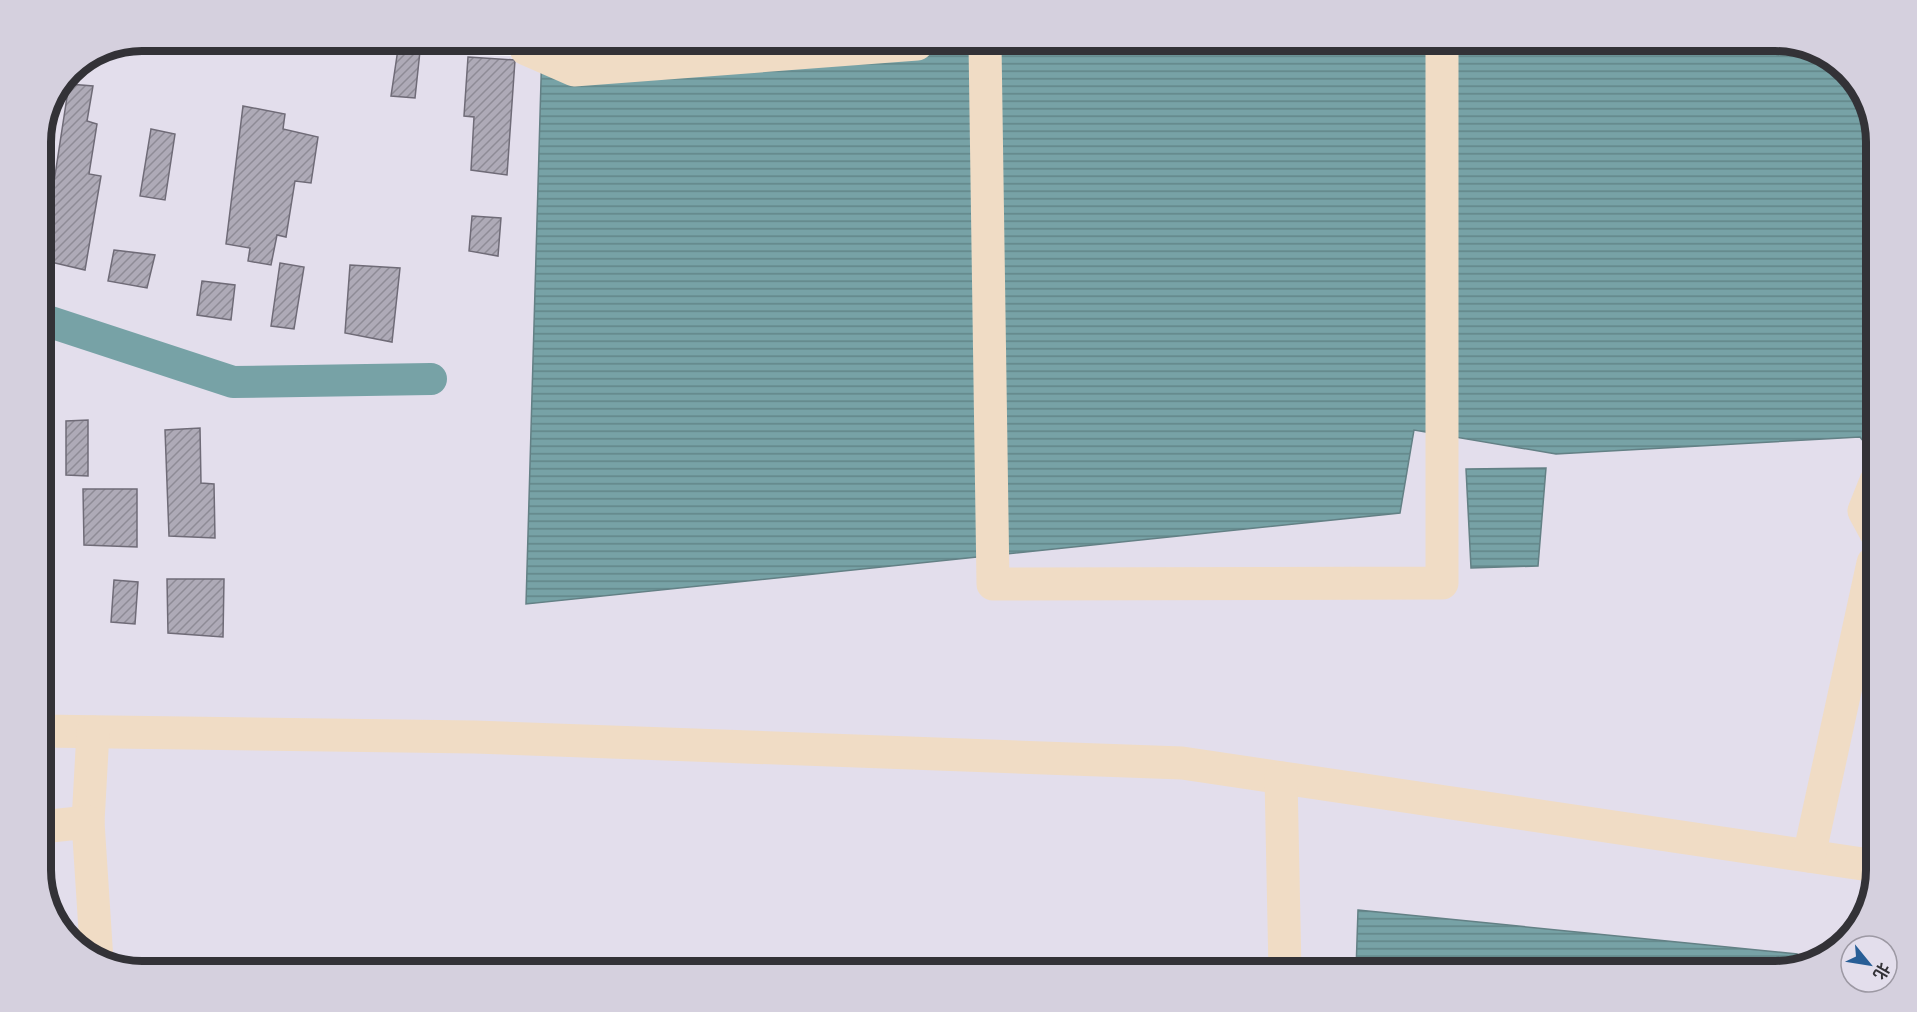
<svg xmlns="http://www.w3.org/2000/svg" width="1917" height="1012" font-family="Commissioner,'Noto Sans SC',sans-serif">
  <style>
    .water { fill: url(#water-rules); stroke: #638085; stroke-width: 1.5 }
    .lines { fill: none; stroke-linecap: round; stroke-linejoin: round }
    .canal { stroke: #77a2a6; stroke-width: 32 }
    .building { fill: url(#building-hatch); stroke: #6f6b77; stroke-width: 1.5 }
    .lane { stroke: #fff; stroke-width: 14 }
    .secondary { stroke: #f0dcc5; stroke-width: 33 }
    .rim { fill: none; stroke: #333237; stroke-width: 8 }
  </style>
  <defs>
    <pattern id="water-rules" width="6" height="5" patternUnits="userSpaceOnUse" patternTransform="scale(1.5)"><rect width="6" height="5" fill="#77a2a6"/><path d="M0 2.5h6" fill="none" stroke="#628588"/></pattern>
    <pattern id="building-hatch" width="6" height="6" patternUnits="userSpaceOnUse" patternTransform="scale(1.5)"><rect width="6" height="6" fill="#aeaab7"/><path d="M-1 1l2-2M0 6l6-6M5 7l2-2" fill="none" stroke="#8e8b96"/></pattern>
  </defs>
  <rect width="100%" height="100%" fill="#e3deec"/>
  <!-- water -->
  <g class="water">
    <polygon points="1775,41 1820,51 1860,86 1876,136 1876,457 1860,437 1556,454 1414,430 1400,513 526,604 542,46"/>
    <polygon points="1546,468 1538,566 1471,568 1466,469"/>
    <polygon points="1358,910 1797,954 1795,966 1775,971 1356,971"/>
  </g>
  <g class="lines">
    <!-- canal -->
    <polyline class="canal" points="41,319 233,382 431,379"/>
  </g>
  <!-- building -->
  <g class="building">
    <polygon points="398,49 420,51 415,98 391,96"/>
    <polygon points="468,57 515,60 507,175 471,170 474,117 464,116"/>
    <polygon points="69,84 93,86 87,121 97,124 89,174 101,176 85,270 42,260"/>
    <polygon points="243,106 285,114 283,129 318,137 311,183 295,181 286,237 277,235 271,265 248,261 250,248 226,244"/>
    <polygon points="151,129 175,134 165,200 140,196"/>
    <polygon points="472,216 501,218 498,256 469,251"/>
    <polygon points="114,250 155,255 147,288 108,281"/>
    <polygon points="280,263 304,267 294,329 271,326"/>
    <polygon points="350,265 400,268 392,342 345,333"/>
    <polygon points="202,281 235,285 231,320 197,315"/>
    <polygon points="88,420 88,476 66,475 66,421"/>
    <polygon points="200,428 201,483 214,484 215,538 169,536 165,430"/>
    <polygon points="83,489 137,489 137,547 84,545"/>
    <polygon points="41,527 45,527 43,581 41,580"/>
    <polygon points="167,579 224,579 223,637 168,633"/>
    <polygon points="114,580 138,582 135,624 111,622"/>
  </g>
  <g class="lines">
    <!-- lane -->
    <polyline class="lane" points="403,47 526,49"/>
    <!-- secondary -->
    <g class="secondary">
      <polyline points="985,44 993,584 1442,583 1442,42"/>
      <polyline points="526,46 526,49 574,70 917,44"/>
      <polyline points="1876,481 1864,511 1876,533"/>
      <polyline points="41,731 475,737 1182,763 1876,866"/>
      <polyline points="1281,778 1285,971"/>
      <polyline points="88,822 93,732"/>
      <polyline points="41,827 88,822 97,961"/>
      <polyline points="1809,856 1873,563 1876,561"/>
    </g>
  </g>
  <!-- crop -->
  <path d="M0 0H1917V1012H0ZM142 51H1775A91 91 0 0 1 1866 142V870A91 91 0 0 1 1775 961H142A91 91 0 0 1 51 870V142A91 91 0 0 1 142 51Z" fill="#d5d0de" fill-rule="evenodd"/>
  <path class="rim" d="M142 51H1775A91 91 0 0 1 1866 142V870A91 91 0 0 1 1775 961H142A91 91 0 0 1 51 870V142A91 91 0 0 1 142 51Z"/>
  <!-- north arrow -->
  <g transform="translate(1869 964) rotate(120)"><circle r="28" fill="#e3deec" stroke="#9d99a4" stroke-width="1.5"/>
  <path d="M0-4.5L10 22L0 15L-10 22Z" fill="#285e96"/>
  <text y="-9" font-size="16" font-weight="bold" text-anchor="middle" fill="#333237">北</text>
  </g>
</svg>
